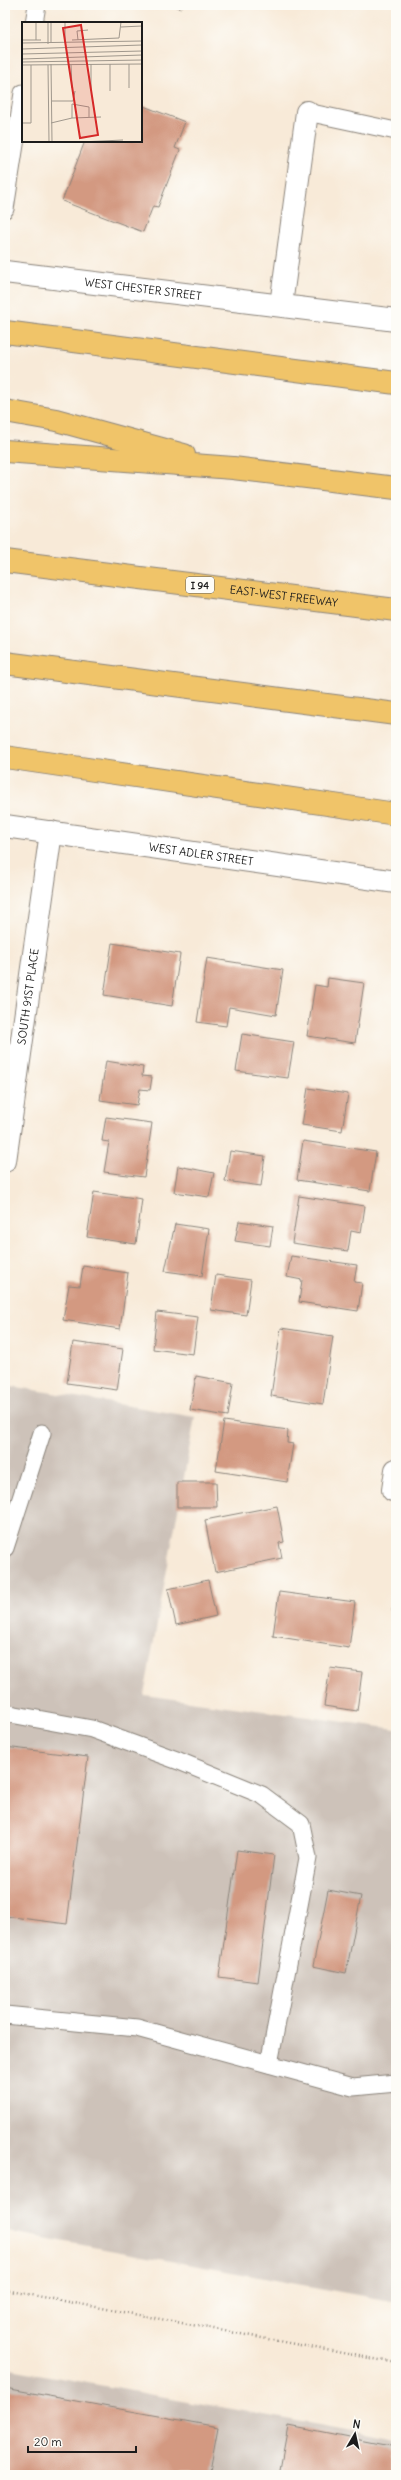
<svg xmlns="http://www.w3.org/2000/svg" width="401" height="2480" font-family="Delius,sans-serif">
  <style>
    .industrial { fill: #cdc2b9 }
    .building { fill: #d39981 }
    .lines { fill: none; stroke-linecap: round; stroke-linejoin: round }
    .lane-casing { stroke: #8a837a; stroke-width: 19 }
    .street-casing { stroke: #8a837a; stroke-width: 24 }
    .highway-casing { stroke: #8a837a; stroke-width: 24 }
    .path { stroke: #8a837a; stroke-width: 2.5; stroke-dasharray: 1 3; stroke-linecap: butt }
    .lane { stroke: #fff; stroke-width: 17 }
    .street { stroke: #fff; stroke-width: 22 }
    .highway { stroke: #f0c469; stroke-width: 22 }
    .labels { text-anchor: middle; dominant-baseline: central; stroke-width: 3; stroke-linejoin: round; paint-order: stroke }
    .shield { fill: #fdfcf7; stroke: #605f5e; stroke-width: 1 }
    .shield-label { font-size: 10px; font-weight: bold; fill: #1c1c1c }
    .street-label { font-size: 11px; fill: #1c1c1c; stroke: #fdfcf7 }
    .inset-road { fill: none; stroke: #a0988d; stroke-width: 1 }
    .view { fill: #d62828; fill-opacity: 0.15; stroke: #d62828; stroke-width: 2 }
    .inset-edge { fill: none; stroke: #1c1c1c; stroke-width: 2 }
  </style>
  <rect width="100%" height="100%" fill="#fdfcf7"/>
  <filter id="ink" filterUnits="userSpaceOnUse"><feTurbulence type="fractalNoise" baseFrequency=".025" numOctaves="2"/><feDisplacementMap in="SourceGraphic" scale="8" xChannelSelector="R" yChannelSelector="G"/><feConvolveMatrix kernelMatrix="1 2 1 2 8 2 1 2 1" color-interpolation-filters="sRGB"/></filter>
  <filter id="wash" filterUnits="userSpaceOnUse"><feTurbulence type="fractalNoise" baseFrequency=".012" numOctaves="4" result="noise"/><feDisplacementMap in="SourceGraphic" scale="16" xChannelSelector="R" yChannelSelector="G"/><feGaussianBlur stdDeviation="0.9" result="paint"/><feColorMatrix in="noise" values="0 0 0 0 0 0 0 0 0 0 0 0 0 0 0 0 0 1.4 0 .05"/><feComposite in="paint" operator="in"/></filter>
  <g filter="url(#wash)">
    <rect width="100%" height="100%" fill="#f8ead8"/>
    <!-- industrial -->
    <g class="industrial">
      <polygon points="5,1385 195,1417 144,1695 396,1729 396,2302 5,2231"/>
      <polygon points="5,2368 396,2439 396,2475 5,2475"/>
    </g>
    <g id="blocks">
      <!-- building -->
      <g class="building">
        <polygon points="176,5 184,5 179,9"/>
        <polygon points="141,105 185,122 175,148 180,150 158,207 153,206 143,232 62,201 85,141 141,141"/>
        <polygon points="112,943 180,954 172,1006 104,995"/>
        <polygon points="207,958 283,970 276,1015 229,1007 226,1026 197,1022"/>
        <polygon points="328,978 364,983 355,1043 307,1036 315,985 327,987"/>
        <polygon points="242,1034 294,1042 288,1078 236,1071"/>
        <polygon points="106,1061 143,1067 142,1076 152,1077 150,1090 140,1089 137,1105 100,1100"/>
        <polygon points="308,1088 348,1094 342,1131 302,1125"/>
        <polygon points="106,1117 152,1123 144,1177 104,1172 109,1142 102,1141"/>
        <polygon points="303,1141 376,1152 370,1191 297,1180"/>
        <polygon points="230,1151 265,1156 261,1186 225,1181"/>
        <polygon points="178,1166 214,1173 209,1197 174,1192"/>
        <polygon points="94,1192 142,1199 136,1244 87,1237"/>
        <polygon points="299,1196 365,1206 361,1233 351,1231 348,1251 292,1243"/>
        <polygon points="239,1221 273,1226 270,1246 235,1241"/>
        <polygon points="175,1224 209,1229 202,1276 165,1271"/>
        <polygon points="291,1256 357,1265 354,1282 362,1283 358,1311 299,1302 302,1280 287,1277"/>
        <polygon points="83,1266 128,1273 120,1329 63,1320 69,1285 80,1286"/>
        <polygon points="216,1275 251,1280 246,1315 211,1310"/>
        <polygon points="157,1312 198,1317 193,1354 153,1349"/>
        <polygon points="281,1328 333,1336 323,1404 271,1396"/>
        <polygon points="73,1342 123,1349 117,1390 67,1383"/>
        <polygon points="196,1376 233,1383 228,1416 190,1410"/>
        <polygon points="224,1421 288,1430 287,1443 293,1444 287,1482 216,1471"/>
        <polygon points="177,1482 216,1482 217,1507 177,1507"/>
        <polygon points="277,1506 284,1542 279,1543 282,1558 215,1572 205,1520"/>
        <polygon points="208,1580 216,1616 176,1625 168,1589"/>
        <polygon points="279,1592 355,1602 349,1648 273,1636"/>
        <polygon points="392,1609 396,1609 396,1632 395,1632"/>
        <polygon points="330,1668 362,1672 357,1711 324,1706"/>
        <polygon points="5,1747 88,1757 67,1924 5,1916"/>
        <polygon points="237,1850 274,1855 258,1982 219,1977"/>
        <polygon points="328,1890 361,1896 346,1973 313,1966"/>
        <polygon points="5,2388 218,2427 209,2475 5,2475"/>
        <polygon points="288,2426 396,2447 396,2475 279,2475"/>
      </g>
    </g>
  </g>
  <g filter="url(#ink)">
    <use href="#blocks" fill-opacity="0" stroke="#8a837a" stroke-width="1"/>
    <g class="lines">
      <defs>
        <g id="lane">
          <polyline points="34,23 37,5"/>
          <polyline points="307,112 396,131"/>
          <polyline points="5,209 23,93"/>
          <polyline points="5,1548 42,1433"/>
          <polyline points="5,1713 92,1729 179,1761 262,1795 301,1824 308,1858 269,2064"/>
          <polyline points="5,2015 137,2028 353,2087 396,2083"/>
        </g>
        <g id="street">
          <path id="s1" d="M5 272 396 320"/>
          <polyline points="281,305 307,112"/>
          <path id="s2" d="M5 826 396 882"/>
          <path id="s3" d="M5 1161 51 832"/>
          <polyline points="393,1490 396,1470"/>
        </g>
        <g id="highway">
          <polyline points="5,332 396,383"/>
          <polyline points="5,411 56,420 184,455"/>
          <polyline points="5,451 233,468 396,488"/>
          <path id="s4" d="M5 561 396 610"/>
          <polyline points="5,663 396,714"/>
          <polyline points="5,757 396,814"/>
        </g>
      </defs>
      <!-- lane casing -->
      <use href="#lane" class="lane-casing"/>
      <!-- street casing -->
      <use href="#street" class="street-casing"/>
      <!-- highway casing -->
      <use href="#highway" class="highway-casing"/>
      <!-- path -->
      <polyline class="path" points="5,2290 396,2363"/>
      <!-- lane -->
      <use href="#lane" class="lane"/>
      <!-- street -->
      <use href="#street" class="street"/>
      <!-- highway -->
      <use href="#highway" class="highway"/>
    </g>
  </g>
  <g class="labels">
    <!-- shield labels -->
    <rect class="shield" x="186" y="577" width="28" height="16" rx="3"/>
    <g class="shield-label">
      <text x="200" y="585">I 94</text>
    </g>
    <!-- street labels -->
    <g class="street-label">
      <text stroke="none"><textPath href="#s1" startOffset="139">WEST CHESTER STREET</textPath></text>
      <text stroke="none"><textPath href="#s4" startOffset="281">EAST-WEST FREEWAY</textPath></text>
      <text stroke="none"><textPath href="#s2" startOffset="198">WEST ADLER STREET</textPath></text>
      <text stroke="none"><textPath href="#s3" startOffset="166">SOUTH 91ST PLACE</textPath></text>
    </g>
  </g>
  <!-- overview -->
  <g transform="translate(22 22)">
    <rect width="120" height="120" fill="#f8ead8"/>
    <path class="inset-road" d="M14 0V18M26 0V22M29 0V21M99 5 120 4M0 18H19M43 18V0M50 18 97 16 99 0M56 18 55 9 66 8M0 21 120 19M0 27 120 23M0 32 120 29M0 37 120 33M0 40 120 38M29 42 30 120M69 42V69M88 42V69M107 42V66M0 43 120 42M26 43 27 120M49 43 50 66M30 79H51L53 69M50 96 79 95M0 101H9V43M29 101 50 96V82L67 85V95M58 120 101 118"/>
    <path class="view" d="M59 3 76 113 58 116 41 6Z"/>
    <rect width="120" height="120" class="inset-edge"/>
  </g>
  <!-- margin -->
  <rect width="401" height="2480" fill="none" stroke="#fdfcf7" stroke-width="20"/>
  <!-- north arrow -->
  <g transform="translate(355 2434) rotate(9)" stroke="#fdfcf7" stroke-width="3" paint-order="stroke">
  <path d="M0-3L7 15L0 10L-7 15Z" fill="#1c1c1c"/>
  <text y="-6" font-size="11" font-weight="bold" text-anchor="middle" fill="#1c1c1c">N</text>
  </g>
  <!-- scale -->
  <path d="M28 2446v6h108v-6" fill="none" stroke="#1c1c1c" stroke-width="2"/>
  <text x="34" y="2446" font-size="12" fill="#1c1c1c" stroke="#fdfcf7" stroke-width="3" paint-order="stroke">20 m</text>
</svg>
